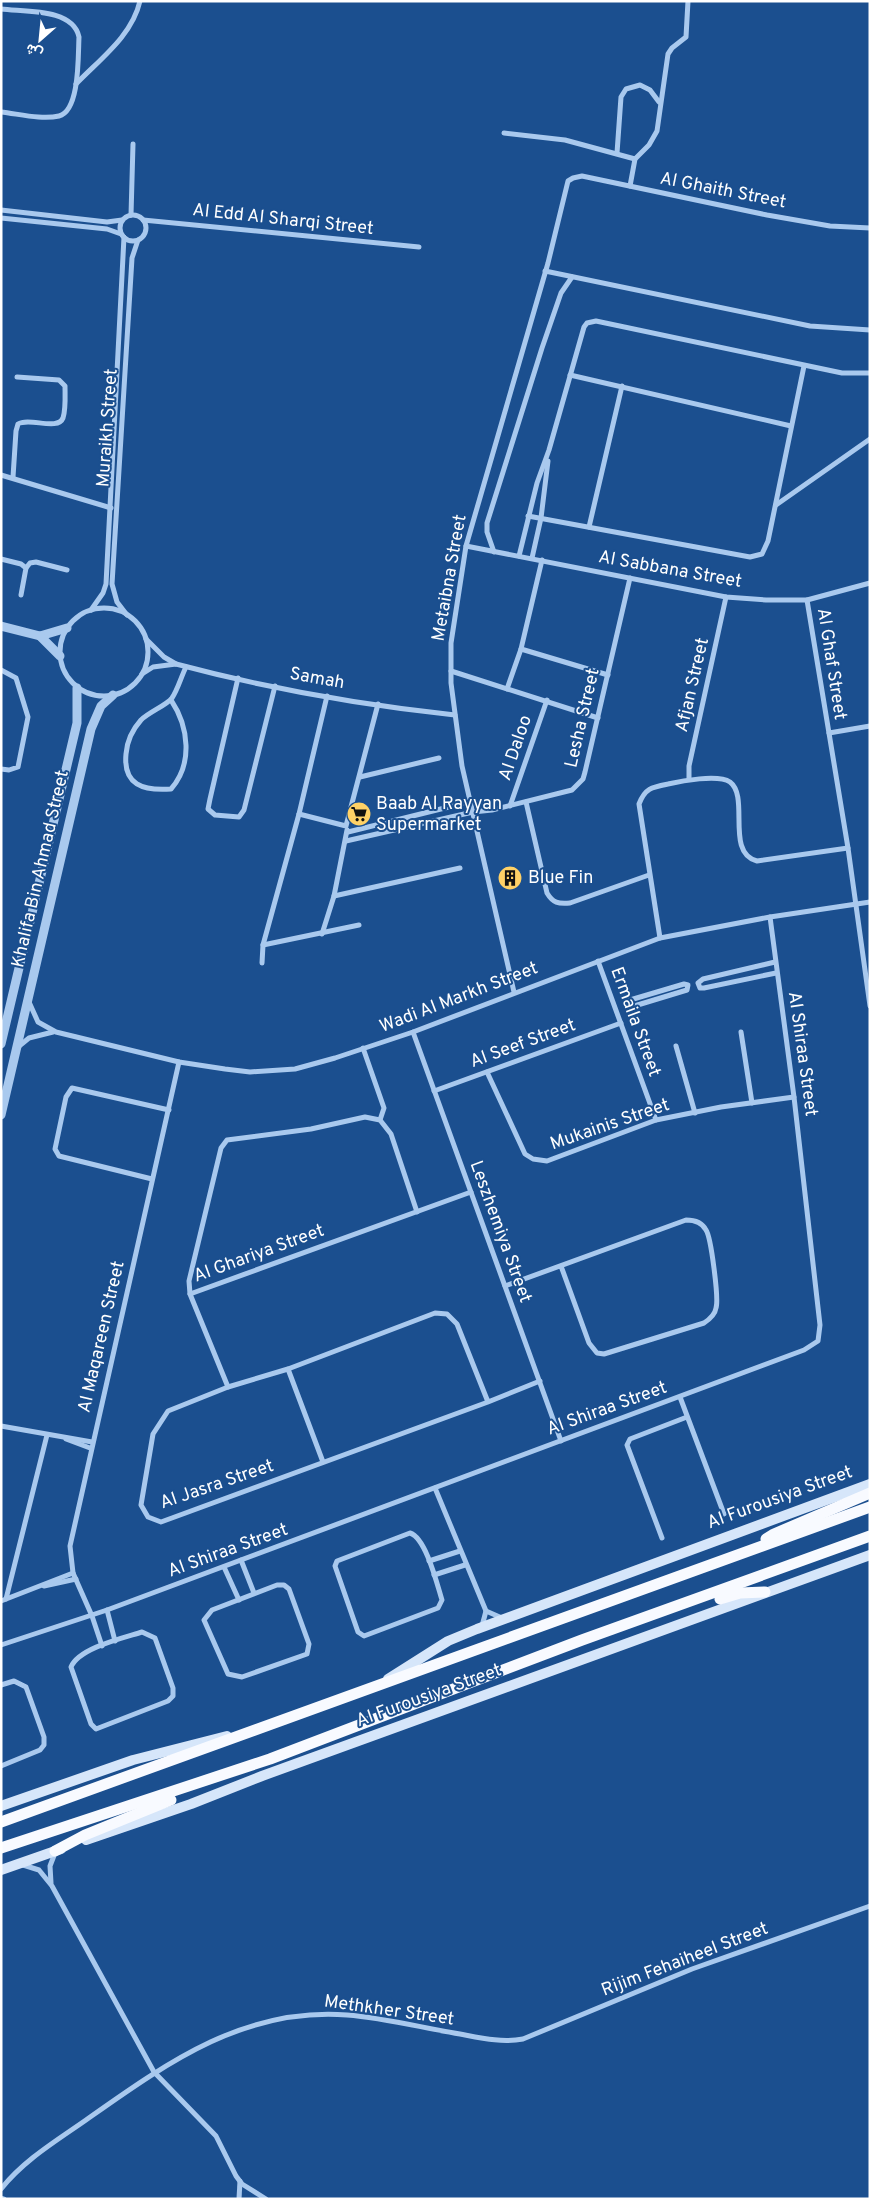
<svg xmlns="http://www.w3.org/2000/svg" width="871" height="2200" font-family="Overpass,Vazirmatn,sans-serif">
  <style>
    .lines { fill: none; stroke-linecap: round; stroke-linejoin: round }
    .minor { stroke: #a9c9ee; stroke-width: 5 }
    .tertiary { stroke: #a9c9ee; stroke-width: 9 }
    .secondary { stroke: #d6e6fa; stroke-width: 10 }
    .trunk { stroke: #f8faff; stroke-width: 11 }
    .labels { text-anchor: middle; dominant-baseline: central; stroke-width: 4; stroke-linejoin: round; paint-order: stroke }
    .street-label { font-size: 18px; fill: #fff; stroke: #1b4f8f }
    .poi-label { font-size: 18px; fill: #fff; stroke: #1b4f8f; text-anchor: start }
  </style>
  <rect width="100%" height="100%" fill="#1b4f8f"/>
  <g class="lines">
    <!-- minor -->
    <g class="minor">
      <path d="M1 9C25 12 73 8 79 37 78 55 80 111 59 116 42 120 19 114 1 112"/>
      <path d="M76 84C100 59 132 36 140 1"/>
      <polyline points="504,133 565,140 635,159"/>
      <polyline points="617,153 621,97 626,89 640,85 650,90 659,102"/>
      <polyline points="630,186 635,159 649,145 657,131 668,54 672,48 686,37 688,1"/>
      <polyline points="1,210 107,222 122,220"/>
      <polyline points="131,215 133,144"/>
      <circle cx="133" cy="228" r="13"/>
      <polyline points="1,218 107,229 121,234"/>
      <polyline points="143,220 419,247"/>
      <polyline points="545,271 810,326 870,330"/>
      <polyline points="570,375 791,426"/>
      <polyline points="1,475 111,508"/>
      <path d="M13 477 16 431 18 424C29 417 58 431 63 418 66 409 65 395 65 386L59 380 17 377"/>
      <polyline points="776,505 870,439"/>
      <polyline points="528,516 750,557 762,554 768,541 804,366"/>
      <polyline points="589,527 622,386"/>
      <polyline points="466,546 726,597 766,600 807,600 870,583"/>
      <polyline points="494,552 487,532 487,523 542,348 561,293 572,277"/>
      <polyline points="519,556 537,483 549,450 584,327 587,323 596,321 842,373 870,373"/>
      <polyline points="532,558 541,518 548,461"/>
      <polyline points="1,559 21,564 26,568 21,595"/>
      <polyline points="26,568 30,563 36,562 67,570"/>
      <polyline points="807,600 848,848 870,1006"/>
      <circle cx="104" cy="652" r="44"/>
      <polyline points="91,610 103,593 106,584 124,237"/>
      <polyline points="127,615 117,602 112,584 132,258 138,240"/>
      <polyline points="146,639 164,657 176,664"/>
      <polyline points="521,649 608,675"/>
      <polyline points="1,670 16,678 28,717 18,767 9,770 1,769"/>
      <polyline points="451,671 598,718"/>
      <path d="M142 674 153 667 176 664C266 688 362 705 455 715"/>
      <polyline points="238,678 210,799 208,809 215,815 239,817 244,810 275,686"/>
      <polyline points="507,689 521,649 542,560"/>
      <path d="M171 700C189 727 193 764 171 789 143 791 123 785 126 754 127 741 132 730 141 720 149 712 167 705 172 698 178 689 181 677 186 667"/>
      <polyline points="829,733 870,726"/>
      <polyline points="360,777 439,758"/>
      <polyline points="689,779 689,766 726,597"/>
      <path d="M526 802 547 893C553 903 558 904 570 903L649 875"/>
      <polyline points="510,806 547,700"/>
      <polyline points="299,814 346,826 378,704"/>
      <polyline points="348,832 469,802"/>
      <polyline points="346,841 473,812 492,810 572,790 583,779 585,772 630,578"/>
      <polyline points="334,896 460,868"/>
      <polyline points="322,934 334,896 347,830"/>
      <path d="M660 938 639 804C645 788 652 787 668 784 681 781 718 774 730 782 750 797 725 853 757 861L848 848"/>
      <polyline points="263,945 359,925"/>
      <polyline points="598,961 656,1120"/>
      <polyline points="775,962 703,979 698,983 700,988 704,988 776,973"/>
      <polyline points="262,963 263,945 299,814 327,696"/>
      <polygon points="684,984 688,985 687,990 631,1007 627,1005 630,1000"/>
      <polyline points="514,992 462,766 451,683 451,643 466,546 548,263 568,181 573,178 582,176 767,215 830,226 870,228"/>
      <polyline points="29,1002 38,1022 56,1032 179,1062 225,1069 250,1072 295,1069 335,1058 413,1032 660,938 770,917 870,902"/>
      <polyline points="413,1032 561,1441"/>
      <polyline points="741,1032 752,1103"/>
      <polyline points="676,1046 695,1113"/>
      <polyline points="18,1047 29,1038 53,1032"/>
      <polyline points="363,1048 384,1108 380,1120"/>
      <polyline points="487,1072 525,1154 533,1159 547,1161 656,1120 721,1107 794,1097"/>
      <polyline points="434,1091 621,1023"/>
      <polyline points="152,1179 59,1156 55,1149 66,1097 72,1088 169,1110"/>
      <path d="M505 1286 686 1220C694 1220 702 1222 706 1230 711 1237 719 1299 716 1308 715 1315 710 1319 704 1323L604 1354 597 1353 589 1343 561 1266"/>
      <polyline points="190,1294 471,1192"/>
      <polyline points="288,1369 323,1462"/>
      <polyline points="228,1387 190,1294 189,1281 221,1148 227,1140 311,1129 365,1117 380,1120 391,1134 417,1212"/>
      <polyline points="680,1397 724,1514"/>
      <polyline points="488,1402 457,1324 447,1314 435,1313 288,1369 228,1387 168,1411 153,1434 141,1505 148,1517 161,1522 488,1402 540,1381"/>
      <polyline points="1,1426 92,1442"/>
      <polyline points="66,1439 90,1448"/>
      <polyline points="435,1488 486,1611 482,1626"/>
      <path d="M410 1533C426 1538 437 1584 442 1600L438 1608 364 1636 358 1632 335 1566 337 1561Z"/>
      <polyline points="662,1538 627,1445 630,1439 687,1417"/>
      <polyline points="241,1560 254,1593"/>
      <polyline points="429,1561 460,1551"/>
      <polyline points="224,1567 239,1600"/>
      <polyline points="434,1575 465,1565"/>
      <polygon points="277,1585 284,1585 289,1589 309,1644 307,1654 242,1677 228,1674 204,1620 212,1610"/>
      <polyline points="44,1586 76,1579"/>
      <polyline points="6,1599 47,1435"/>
      <polyline points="1,1601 73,1573"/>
      <polyline points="107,1610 115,1641"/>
      <polyline points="486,1611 502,1618"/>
      <path d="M142 1632 155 1638 173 1688V1696L168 1701 96 1729 91 1724 71 1667C79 1648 123 1638 142 1632Z"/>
      <polyline points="1,1645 107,1610 804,1350 818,1341 820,1325 794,1097 770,917"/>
      <polyline points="102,1646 92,1616 73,1573 70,1546 179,1062"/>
      <polyline points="1,1685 14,1681 26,1687 44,1737 44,1745 40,1750 1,1766"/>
      <polyline points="23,1865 39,1870 52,1886 154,2072 216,2136 236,2176 242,2184 266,2199"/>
      <polyline points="51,1883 50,1866 55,1853"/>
      <path d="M1 2189C24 2160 56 2141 86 2120 167 2063 244 2007 347 2015 385 2018 423 2028 460 2034 481 2038 502 2043 523 2039L692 1969 870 1906"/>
      <polyline points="1,2198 4,2199"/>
      <polyline points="239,2199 240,2181"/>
    </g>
    <!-- tertiary -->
    <g class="tertiary">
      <polyline points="1,626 40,636 67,628"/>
      <polyline points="40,636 60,656"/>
      <polyline points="1,1044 77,723 77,688"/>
      <polyline points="1,1115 91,729 101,706 113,695"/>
    </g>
    <!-- secondary -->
    <g class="secondary">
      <polyline points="388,1679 448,1641 477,1629 870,1484"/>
      <polyline points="1,1806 133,1760 227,1736"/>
      <polyline points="86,1840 191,1804 262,1776 870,1555"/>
      <polyline points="1,1870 61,1849"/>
    </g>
    <!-- trunk -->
    <g class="trunk">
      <polyline points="766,1539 774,1534 870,1493"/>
      <polyline points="720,1599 740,1593 765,1592"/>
      <polyline points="1,1822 870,1507"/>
      <polyline points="1,1848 270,1759 582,1640 870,1536"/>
      <polyline points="55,1851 85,1835 171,1800"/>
    </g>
  </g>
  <!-- icons -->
  <defs>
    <symbol id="supermarket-disc" viewBox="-11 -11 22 22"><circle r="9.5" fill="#ffd166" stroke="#1b4f8f"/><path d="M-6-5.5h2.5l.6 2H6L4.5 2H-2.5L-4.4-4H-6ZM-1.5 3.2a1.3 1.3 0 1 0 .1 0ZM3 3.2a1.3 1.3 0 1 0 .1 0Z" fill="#111"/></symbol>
    <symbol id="building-disc" viewBox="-11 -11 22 22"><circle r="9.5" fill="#ffd166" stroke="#1b4f8f"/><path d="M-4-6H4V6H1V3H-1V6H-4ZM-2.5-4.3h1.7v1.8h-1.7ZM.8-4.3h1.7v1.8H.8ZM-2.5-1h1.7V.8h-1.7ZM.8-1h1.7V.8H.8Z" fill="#111"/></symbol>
  </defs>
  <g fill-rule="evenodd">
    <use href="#supermarket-disc" x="345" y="800" width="28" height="28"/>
    <use href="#building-disc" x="496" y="864" width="28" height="28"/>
  </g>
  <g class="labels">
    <!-- street labels -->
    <g class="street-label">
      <text transform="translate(723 191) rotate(11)">Al Ghaith Street</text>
      <text transform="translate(283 220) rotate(6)">Al Edd Al Sharqi Street</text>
      <text transform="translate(108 428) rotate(-86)">Muraikh Street</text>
      <text transform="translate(670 570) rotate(10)">Al Sabbana Street</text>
      <text transform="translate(450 578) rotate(-80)">Metaibna Street</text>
      <text transform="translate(831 664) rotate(81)">Al Ghaf Street</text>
      <text transform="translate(317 679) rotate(10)">Samah</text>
      <text transform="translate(693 685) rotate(-77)">Afjan Street</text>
      <text transform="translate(583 718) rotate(-77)">Lesha Street</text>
      <text transform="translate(516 748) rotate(-71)">Al Daloo</text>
      <text transform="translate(41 869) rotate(-77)">Khalifa Bin Ahmad Street</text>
      <text transform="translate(459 998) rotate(-21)">Wadi Al Markh Street</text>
      <text transform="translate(635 1022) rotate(70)">Ermaila Street</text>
      <text transform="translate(523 1044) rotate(-20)">Al Seef Street</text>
      <text transform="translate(802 1054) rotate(82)">Al Shiraa Street</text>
      <text transform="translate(610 1125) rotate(-19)">Mukainis Street</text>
      <text transform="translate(500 1232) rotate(70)">Leszhemiya Street</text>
      <text transform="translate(259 1254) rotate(-20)">Al Ghariya Street</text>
      <text transform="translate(102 1337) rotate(-77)">Al Maqareen Street</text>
      <text transform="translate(607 1409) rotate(-20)">Al Shiraa Street</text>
      <text transform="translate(217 1485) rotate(-19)">Al Jasra Street</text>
      <text transform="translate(780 1498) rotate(-20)">Al Furousiya Street</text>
      <text transform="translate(228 1551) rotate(-20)">Al Shiraa Street</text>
      <text transform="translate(429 1696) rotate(-20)">Al Furousiya Street</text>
      <text transform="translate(685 1960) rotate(-21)">Rijim Fehaiheel Street</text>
      <text transform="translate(389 2011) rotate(8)">Methkher Street</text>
    </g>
    <!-- poi labels -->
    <g class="poi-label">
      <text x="376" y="804">Baab Al Rayyan<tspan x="376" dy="21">Supermarket</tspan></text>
      <text x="528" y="878">Blue Fin</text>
    </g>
  </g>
  <!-- border -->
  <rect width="871" height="2200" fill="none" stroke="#ffffff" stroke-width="5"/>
  <!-- north arrow -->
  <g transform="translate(40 40) rotate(207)" stroke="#1b4f8f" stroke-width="4" paint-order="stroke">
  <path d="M0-4L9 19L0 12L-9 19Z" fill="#ffffff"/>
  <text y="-8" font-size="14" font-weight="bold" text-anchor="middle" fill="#ffffff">ش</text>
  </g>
</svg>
